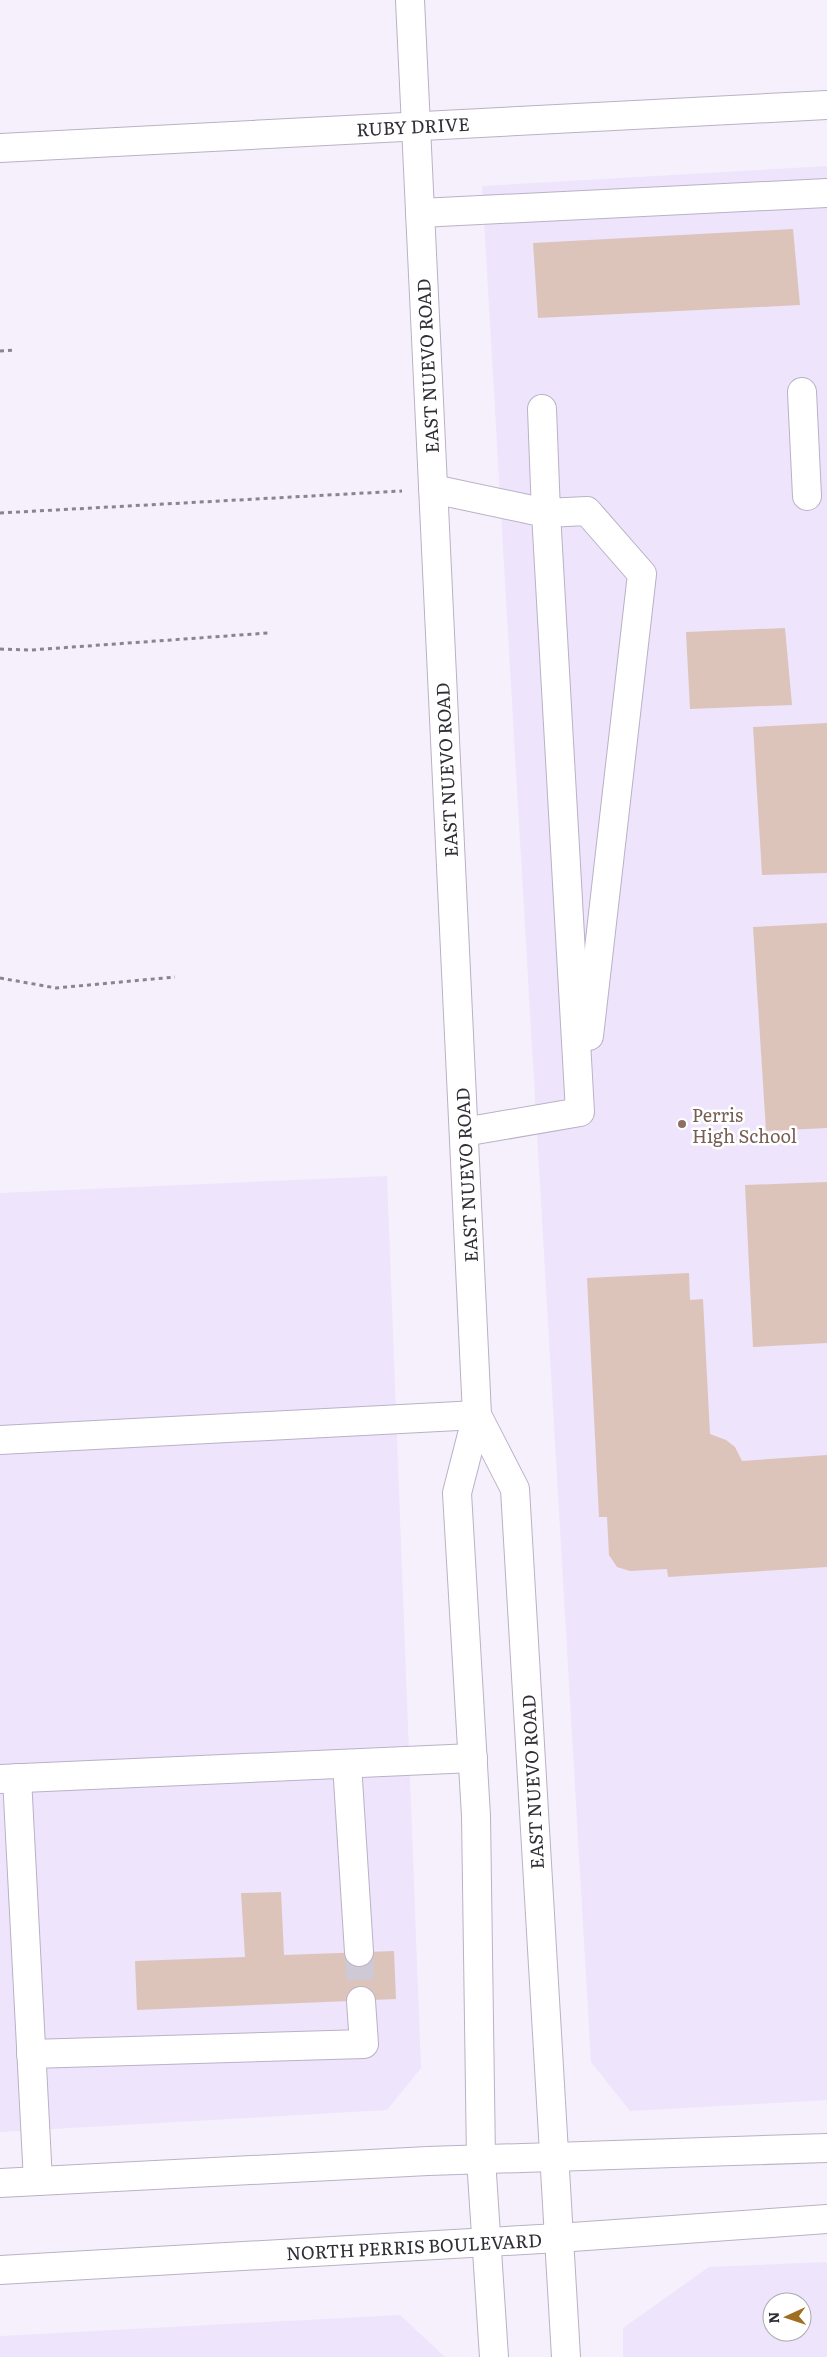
<svg xmlns="http://www.w3.org/2000/svg" width="827" height="2357" font-family="Literata,serif">
  <style>
    .built { fill: #eee4fb; fill-rule: evenodd }
    .building { fill: #ddc4bb }
    .lines { fill: none; stroke-linecap: round; stroke-linejoin: round }
    .minor-tunnel { stroke: #cec9d5; stroke-width: 28; stroke-dasharray: 28 14; stroke-linecap: butt }
    .minor-casing { stroke: #bab1c6; stroke-width: 30 }
    .major-casing { stroke: #bab1c6; stroke-width: 30 }
    .path { stroke: #89858f; stroke-width: 3; stroke-dasharray: 4 4; stroke-linecap: butt }
    .minor { stroke: #fff; stroke-width: 28 }
    .major { stroke: #fff; stroke-width: 28 }
    .education-dot { fill: #8d6e63; stroke: #fff; stroke-width: 2 }
    .labels { text-anchor: middle; dominant-baseline: central; stroke-width: 5; stroke-linejoin: round; paint-order: stroke }
    .street-label { font-size: 18px; fill: #302d35; stroke: #fff }
    .education-label { font-size: 18px; fill: #785e54; stroke: #fff; text-anchor: start }
  </style>
  <rect width="100%" height="100%" fill="#f6f0fd"/>
  <!-- built -->
  <g class="built">
    <polygon points="827,166 827,2100 630,2111 591,2062 482,186"/>
    <polygon points="387,1176 421,2068 387,2110 0,2132 0,1193"/>
    <path d="M827 2262V2357H623V2328L709 2267ZM772 2302H802V2332H772Z"/>
    <polygon points="400,2315 445,2357 0,2357 0,2336"/>
  </g>
  <!-- building -->
  <g class="building">
    <polygon points="793,229 800,305 538,318 533,243"/>
    <polygon points="785,628 792,705 690,709 686,632"/>
    <polygon points="827,723 827,873 762,875 753,727"/>
    <polygon points="827,923 827,1128 766,1131 753,927"/>
    <polygon points="827,1182 827,1343 753,1347 745,1185"/>
    <polygon points="689,1273 690,1300 703,1299 710,1434 726,1440 735,1447 742,1461 827,1455 827,1567 668,1577 667,1569 630,1571 617,1567 609,1555 607,1517 599,1517 587,1278"/>
    <polygon points="281,1892 284,1955 394,1951 396,1999 137,2010 135,1961 245,1957 241,1893"/>
  </g>
  <g class="lines">
    <!-- minor-tunnel -->
    <polyline class="minor-tunnel" points="359,1952 361,2001"/>
    <defs>
      <g id="minor">
        <polyline points="0,148 827,105"/>
        <polyline points="420,213 827,193"/>
        <polyline points="802,392 807,496"/>
        <polyline points="542,409 546,513 587,511 642,574 589,1036"/>
        <polyline points="433,489 546,513 580,1112 464,1132"/>
        <polyline points="0,1440 477,1415"/>
        <polyline points="347,1764 359,1952"/>
        <polyline points="17,1778 38,2181"/>
        <polyline points="0,1779 473,1758"/>
        <polyline points="31,2054 364,2044 361,2001"/>
      </g>
      <g id="major">
        <polyline points="410,0 477,1415 457,1493 476,1816 481,2159 494,2357"/>
        <polyline points="477,1415 515,1489 566,2357"/>
        <polyline points="0,2183 428,2161 827,2148"/>
        <polyline points="0,2270 558,2238 827,2219"/>
      </g>
    </defs>
    <!-- minor casing -->
    <use href="#minor" class="minor-casing"/>
    <!-- major casing -->
    <use href="#major" class="major-casing"/>
    <!-- path -->
    <g class="path">
      <polyline points="0,351 15,350"/>
      <polyline points="0,513 402,491"/>
      <polyline points="0,649 31,650 268,633"/>
      <polyline points="0,978 56,988 175,977"/>
    </g>
    <!-- minor -->
    <use href="#minor" class="minor"/>
    <!-- major -->
    <use href="#major" class="major"/>
  </g>
  <!-- markers -->
  <circle class="education-dot" cx="682" cy="1124" r="5"/>
  <g class="labels">
    <!-- street labels -->
    <g class="street-label">
      <text transform="translate(413 126) rotate(-3)">RUBY DRIVE</text>
      <text transform="translate(427 366) rotate(-93)">EAST NUEVO ROAD</text>
      <text transform="translate(446 770) rotate(-93)">EAST NUEVO ROAD</text>
      <text transform="translate(466 1175) rotate(-93)">EAST NUEVO ROAD</text>
      <text transform="translate(532 1782) rotate(-93)">EAST NUEVO ROAD</text>
      <text transform="translate(414 2246) rotate(-3)">NORTH PERRIS BOULEVARD</text>
    </g>
    <!-- education labels -->
    <g class="education-label">
      <text x="692" y="1114">Perris<tspan x="692" dy="21">High School</tspan></text>
    </g>
  </g>
  <!-- north arrow -->
  <g transform="translate(787 2317) rotate(267)"><circle r="24" fill="#ffffff" stroke="#acabae"/>
  <path d="M0-4L9 19L0 12L-9 19Z" fill="#9e6f21"/>
  <text y="-8" font-size="14" font-weight="bold" text-anchor="middle" fill="#302d35">N</text>
  </g>
</svg>
